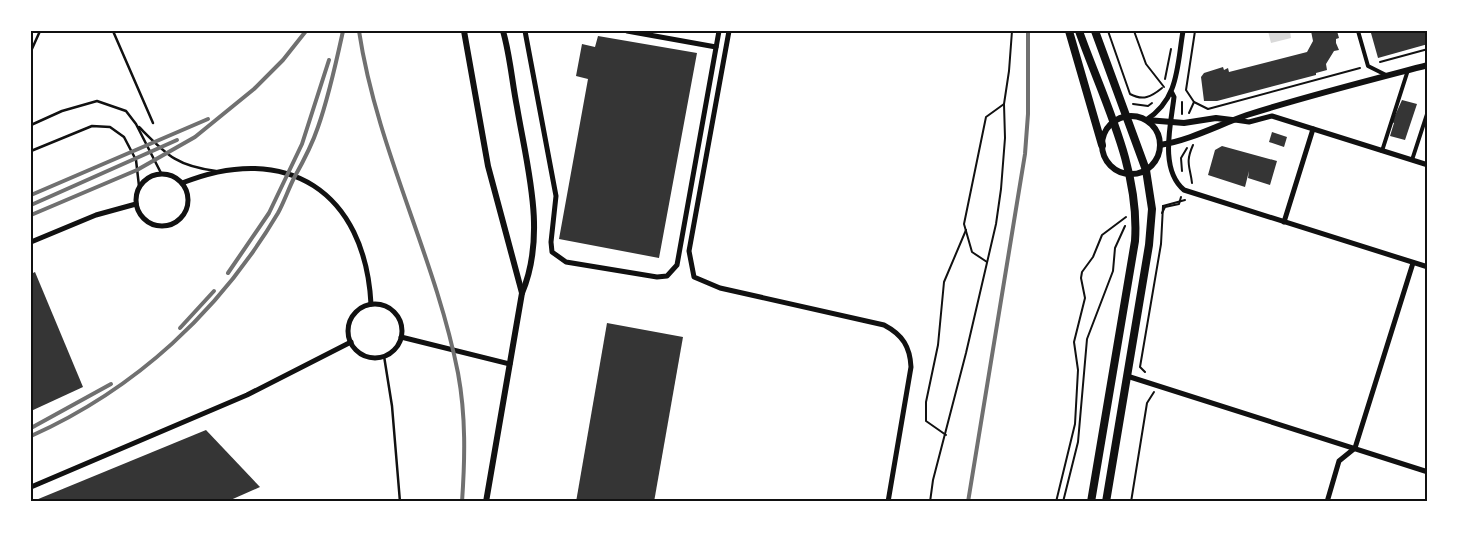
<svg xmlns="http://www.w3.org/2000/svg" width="1459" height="533" font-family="Figtree,sans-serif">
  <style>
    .water { fill: #d9d9d9 }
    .building { fill: #353535 }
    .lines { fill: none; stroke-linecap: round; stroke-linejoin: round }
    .path { stroke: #111; stroke-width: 2 }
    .service { stroke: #111; stroke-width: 2.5 }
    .pedestrian { stroke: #111; stroke-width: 4 }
    .minor { stroke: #111; stroke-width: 5 }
    .tertiary { stroke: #111; stroke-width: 6 }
    .primary { stroke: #111; stroke-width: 8 }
    .rail { stroke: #707070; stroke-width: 4 }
    .neatline { fill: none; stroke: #111; stroke-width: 2 }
  </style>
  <rect width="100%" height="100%" fill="#fff"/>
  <!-- water -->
  <polygon class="water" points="1268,31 1290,31 1291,38 1271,43"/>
  <!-- building -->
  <g class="building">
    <polygon points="1311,31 1337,31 1339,38 1336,39 1336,43 1339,50 1334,51 1326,64 1327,70 1316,73 1316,75 1217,101 1204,101 1201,77 1204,73 1223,67 1224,70 1228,68 1229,72 1307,52 1313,41"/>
    <polygon points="1376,31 1428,31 1428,44 1378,58 1371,33"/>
    <polygon points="598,36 697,53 659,258 559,239 588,79 576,76 582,44 595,47"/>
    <polygon points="1402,100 1417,104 1405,140 1390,136 1394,123 1392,122"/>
    <polygon points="1272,132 1287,137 1284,147 1269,142"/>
    <polygon points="1222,146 1277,161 1270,185 1248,178 1249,171 1245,187 1208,175 1215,150"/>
    <polygon points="35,272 83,387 31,411 31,274"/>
    <polygon points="607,323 683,337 654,502 576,502"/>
    <polygon points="206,430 260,487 226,502 31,502"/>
  </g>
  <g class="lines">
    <!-- path -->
    <g class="path">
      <path d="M1108 31 1130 94C1143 101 1151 97 1162 88"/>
      <polyline points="1134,31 1146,64 1164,87"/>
      <polyline points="1195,31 1186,90 1194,102 1208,109 1360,68"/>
      <polyline points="1380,62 1428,49"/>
      <polyline points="1165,79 1171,49"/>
      <polyline points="1133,104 1148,106 1152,103"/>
      <polyline points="1189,113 1194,102"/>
      <polyline points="1182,114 1182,102"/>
      <polyline points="1182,171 1181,158 1187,148"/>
      <path d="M1192 183C1190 166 1185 163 1193 145"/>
      <polyline points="1163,206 1185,200"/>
      <polyline points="1162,213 1165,207 1179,204 1181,197"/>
      <polyline points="987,262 972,252 964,224 986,117 1004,104"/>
      <polyline points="1145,372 1140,367 1161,244 1163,206"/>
      <polyline points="946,435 926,421 926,402 938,345 944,282 966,230"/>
      <polyline points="930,502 933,480 966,353 996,224 1001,189 1005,138 1004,104 1009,71 1012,31"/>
      <polyline points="1056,502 1075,424 1078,370 1074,342 1085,298 1081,278 1082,272 1093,257 1102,235 1126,217"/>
      <polyline points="1063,502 1078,442 1087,339 1113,271 1115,248 1125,226"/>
      <polyline points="1131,502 1147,403 1154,392"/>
    </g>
    <!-- service -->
    <g class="service">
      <polyline points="113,31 153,123"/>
      <polyline points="31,51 40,31"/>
      <polyline points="31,125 62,111 97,101 126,111 136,124 161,173"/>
      <path d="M139 127C167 155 176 166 216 171"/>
      <polyline points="31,151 92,126 110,127 124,137 136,160 139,186"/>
      <polyline points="384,356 392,406 400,502"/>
    </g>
    <!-- pedestrian -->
    <g class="pedestrian">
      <polyline points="1358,31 1368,66 1386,75"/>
      <polyline points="1382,151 1408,70"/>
      <polyline points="1412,160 1428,111"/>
    </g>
    <!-- minor -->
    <g class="minor">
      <polyline points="525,31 556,196 551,242 552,252 566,262 657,277 667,276 677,265 719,31"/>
      <polyline points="627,31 716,47"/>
      <path d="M729 31 689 251 694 277 720 288 884 325C903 335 910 347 911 367L888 502"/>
      <path d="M1172 93 1174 97C1171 124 1159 169 1184 190L1428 267"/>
      <path d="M1146 120C1179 99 1177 66 1183 31"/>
      <polyline points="1235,120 1249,122 1272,116 1428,165"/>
      <circle cx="162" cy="200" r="26"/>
      <path d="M182 183C287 141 365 192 371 304"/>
      <polyline points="1284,222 1313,129"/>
      <polyline points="31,242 96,215 136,204"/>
      <circle cx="375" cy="331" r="27"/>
      <polyline points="401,337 510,364"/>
      <polyline points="1127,376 1428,472"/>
      <polyline points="31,487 247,395 351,342"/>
      <polyline points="1327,502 1339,461 1355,448 1413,263"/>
    </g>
    <!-- tertiary -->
    <g class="tertiary">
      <polyline points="464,31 488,166 522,293"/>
      <circle cx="1131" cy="145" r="29"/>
      <polyline points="1147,120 1184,123 1216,118 1232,120"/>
      <path d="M1160 145C1191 140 1218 125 1247 115 1307 96 1367 81 1428 65"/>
      <path d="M486 502 522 293C547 234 527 167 517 107 512 82 510 55 503 31"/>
    </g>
    <!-- primary -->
    <g class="primary">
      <polyline points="1069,31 1102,145"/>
      <path d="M1079 31C1103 99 1140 168 1135 241L1091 502"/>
      <polyline points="1095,31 1146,170 1152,209 1149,245 1106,502"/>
    </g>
    <!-- rail -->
    <g class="rail">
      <path d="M359 31C377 150 435 256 458 373 466 416 465 459 462 502"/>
      <polyline points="31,195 208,119"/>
      <polyline points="31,205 177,140"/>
      <polyline points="31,215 137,170 195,137 254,89 283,60 306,31"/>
      <polyline points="228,273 269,213 302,144 329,60"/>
      <polyline points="180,328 214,291"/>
      <polyline points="31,428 111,384"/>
      <path d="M31 436C136 389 220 311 278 213 284 202 288 190 294 178 303 162 312 145 318 127 329 96 336 63 343 31"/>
      <polyline points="968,502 1025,154 1028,114 1028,31"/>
    </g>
  </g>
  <!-- border -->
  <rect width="1459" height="533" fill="none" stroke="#ffffff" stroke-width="65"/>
  <rect x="32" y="32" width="1394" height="468" class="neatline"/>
</svg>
